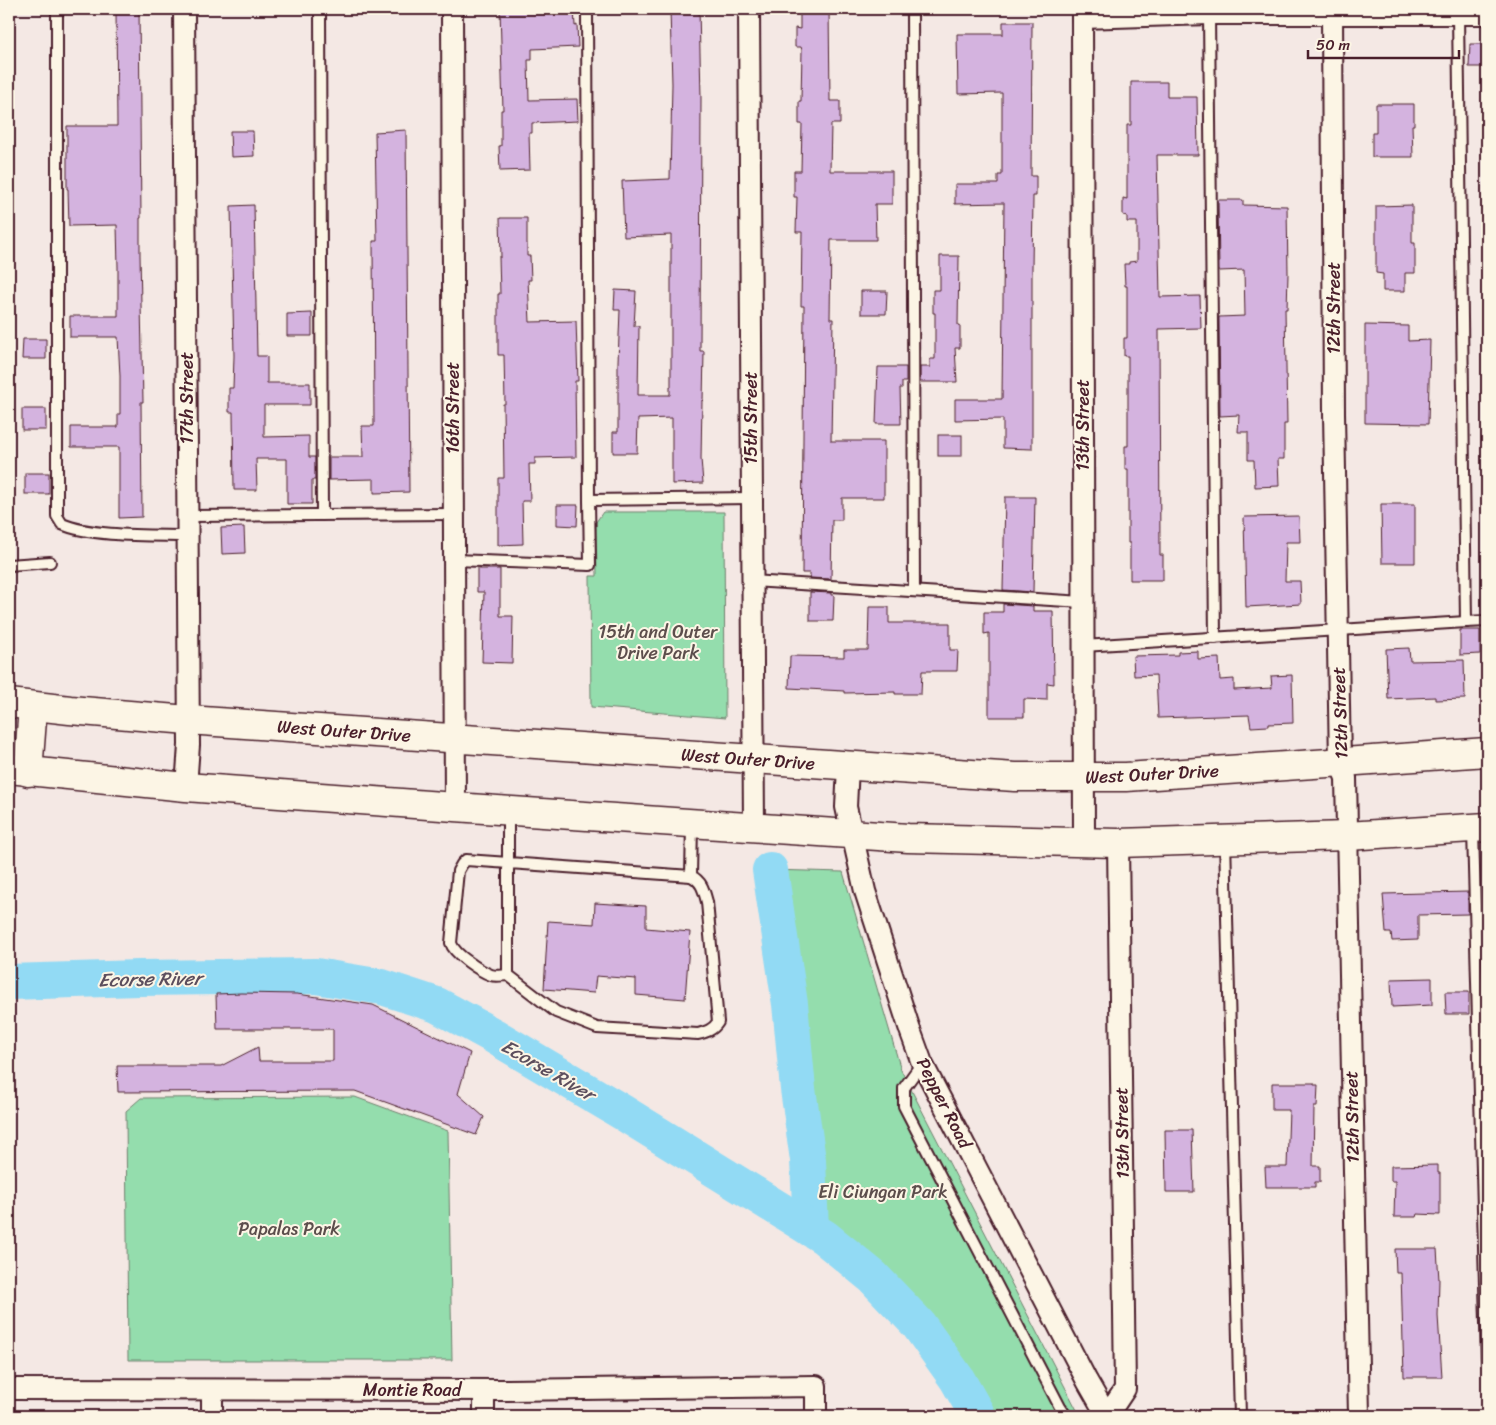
<svg xmlns="http://www.w3.org/2000/svg" width="1496" height="1425" font-family="Sriracha,sans-serif">
  <style>
    .green { fill: #94ddad; stroke: #6f7e6c }
    .lines { fill: none; stroke-linecap: round; stroke-linejoin: round }
    .river { stroke: #92daf4; stroke-width: 36 }
    .building { fill: #d4b3df; stroke: #4a1f2b }
    .lane-casing { stroke: #4a1f2b; stroke-width: 14 }
    .street-casing { stroke: #4a1f2b; stroke-width: 24 }
    .secondary-casing { stroke: #4a1f2b; stroke-width: 31 }
    .lane { stroke: #fcf5e5; stroke-width: 10 }
    .street { stroke: #fcf5e5; stroke-width: 20 }
    .secondary { stroke: #fcf5e5; stroke-width: 28 }
    .labels { text-anchor: middle; dominant-baseline: central; stroke-width: 4; stroke-linejoin: round; paint-order: stroke }
    .street-label { font-size: 18px; fill: #4a1f2b; stroke: #fcf5e5 }
    .park-label { font-size: 18px; fill: #5c4e4c; stroke: #fcf5e5 }
    .water-label { font-size: 19px; font-style: italic; fill: #5c4e5d; stroke: #fcf5e5 }
  </style>
  <rect width="100%" height="100%" fill="#f4e8e4"/>
  <filter id="ink" filterUnits="userSpaceOnUse"><feTurbulence type="fractalNoise" baseFrequency=".02" numOctaves="2"/><feDisplacementMap in="SourceGraphic" scale="10" xChannelSelector="R" yChannelSelector="G"/><feConvolveMatrix kernelMatrix="1 2 1 2 8 2 1 2 1" color-interpolation-filters="sRGB"/></filter>
  <g filter="url(#ink)">
    <!-- green -->
    <g class="green">
      <polygon points="603,512 724,512 725,718 591,707 590,576 597,576 596,522"/>
      <path d="M770 870 843 872 901 1070 1080 1416H978C960 1385 941 1351 918 1323 887 1287 850 1255 811 1229 806 1109 788 990 770 870Z"/>
      <polygon points="355,1097 448,1131 452,1360 128,1360 126,1111 141,1098"/>
    </g>
    <g class="lines">
      <!-- river -->
      <g class="river">
        <polyline points="770,870 790,1004 798,1089 808,1160 811,1229"/>
        <polyline points="9,982 139,978 316,976 382,987 437,1005 494,1036 622,1112 824,1237 873,1277 918,1324 957,1379 978,1416"/>
      </g>
    </g>
    <!-- building -->
    <g class="building">
      <polygon points="139,9 141,218 140,218 140,255 143,402 141,402 142,517 119,518 119,447 71,447 71,427 118,427 118,414 120,414 120,376 118,337 70,337 70,316 118,316 118,267 117,225 69,226 68,189 67,189 67,126 117,126 116,10"/>
      <polygon points="500,9 574,9 575,26 577,25 578,47 532,49 532,60 528,60 529,100 577,99 578,121 532,123 532,133 529,133 530,170 500,171 499,146 501,146 501,110 503,110"/>
      <polygon points="670,9 699,9 701,98 700,351 704,351 703,401 702,400 701,459 703,483 672,484 672,418 638,419 637,453 613,453 613,432 618,432 618,362 620,310 614,310 615,290 636,291 634,326 639,326 638,395 670,395 670,387 671,387 671,235 624,237 622,181 670,179 672,84"/>
      <polygon points="800,9 829,9 830,101 840,101 840,124 831,124 830,171 892,171 892,204 875,204 876,240 831,240 830,319 833,319 831,441 884,441 884,498 842,498 842,520 832,520 831,579 810,578 810,573 802,573 804,306 801,306 802,232 796,232 797,197 794,197 794,171 801,171 802,124 799,124 799,101 801,101 802,50 801,47 795,47 795,28 800,29"/>
      <polygon points="1003,22 1032,22 1031,176 1036,176 1036,196 1033,196 1032,268 1032,449 1003,448 1003,419 955,420 955,399 1002,399 1004,203 955,204 955,184 998,184 998,175 1002,175 1002,93 958,94 957,34 1003,34"/>
      <polygon points="1470,44 1487,44 1487,67 1469,67"/>
      <polygon points="1131,82 1167,82 1167,97 1197,97 1198,155 1157,155 1160,297 1200,296 1201,328 1159,329 1160,555 1163,555 1163,580 1130,580 1130,543 1128,543 1128,469 1125,469 1125,446 1128,446 1128,356 1124,356 1124,338 1127,338 1127,286 1125,286 1124,264 1129,264 1129,262 1137,261 1137,222 1127,222 1127,216 1123,215 1123,198 1127,199 1127,125 1131,125"/>
      <polygon points="1376,104 1414,104 1414,125 1412,125 1413,157 1372,157 1372,133 1376,133"/>
      <polygon points="406,130 409,492 374,493 374,479 329,480 329,457 363,457 362,426 374,426 373,241 377,241 375,132"/>
      <polygon points="230,131 253,131 254,156 231,157"/>
      <polygon points="1218,200 1243,200 1243,205 1287,206 1288,274 1287,309 1285,309 1287,424 1284,424 1284,459 1278,459 1279,486 1255,487 1254,460 1248,460 1248,432 1238,432 1239,415 1220,416 1219,317 1245,316 1244,270 1219,271"/>
      <polygon points="254,205 257,356 267,356 267,383 310,383 310,405 264,405 264,437 309,436 309,457 315,457 315,480 312,480 312,504 287,504 287,459 256,459 257,490 234,490 233,412 229,412 229,388 233,388 234,356 231,206"/>
      <polygon points="1412,205 1412,243 1415,243 1415,273 1405,273 1405,291 1383,291 1383,274 1376,273 1376,206"/>
      <polygon points="500,218 527,218 527,256 530,256 531,280 528,280 530,322 576,321 578,381 575,381 576,457 535,458 535,464 529,464 530,501 522,501 523,544 498,545 498,478 504,478 503,404 505,404 504,355 498,355 498,294 500,294 499,257 501,257"/>
      <polygon points="940,256 959,256 958,325 960,325 960,348 955,348 957,382 920,382 920,367 930,367 930,359 935,359 935,313 933,313 933,290 940,290"/>
      <polygon points="861,291 887,291 886,314 861,314"/>
      <polygon points="312,313 312,336 287,336 287,314"/>
      <polygon points="1365,325 1408,326 1408,341 1430,340 1428,424 1365,423"/>
      <polygon points="23,339 46,339 46,359 22,359"/>
      <polygon points="878,367 906,367 906,382 902,382 902,388 900,388 901,424 876,424"/>
      <rect x="22" y="409" width="24" height="21"/>
      <rect x="938" y="435" width="24" height="21"/>
      <rect x="25" y="473" width="24" height="21"/>
      <polygon points="1005,497 1035,497 1033,592 1003,590"/>
      <polygon points="1381,504 1415,504 1415,563 1382,563"/>
      <polygon points="557,505 578,505 577,526 557,525"/>
      <polygon points="1299,516 1300,542 1286,542 1285,581 1300,581 1301,604 1246,607 1244,517"/>
      <polygon points="244,527 245,553 222,554 221,528"/>
      <polygon points="477,569 500,569 500,616 513,616 512,663 482,662 484,592 477,592"/>
      <polygon points="810,592 831,593 831,595 834,595 833,621 810,621"/>
      <polygon points="1003,604 1033,606 1033,611 1053,611 1054,684 1047,683 1047,700 1024,699 1024,717 989,717 989,633 984,634 984,612 1003,612"/>
      <polygon points="869,607 889,607 889,623 950,623 950,650 958,650 957,671 922,671 921,694 895,694 895,692 844,693 844,691 789,688 790,656 844,657 844,650 868,650"/>
      <polygon points="1460,630 1480,630 1480,654 1460,655"/>
      <polygon points="1409,648 1410,661 1464,660 1465,699 1435,700 1435,697 1388,699 1386,649"/>
      <polygon points="1198,651 1198,659 1219,658 1220,680 1234,679 1234,690 1272,688 1271,676 1292,675 1293,723 1268,724 1268,726 1251,727 1249,715 1158,718 1156,675 1134,676 1133,656 1178,655 1178,652"/>
      <polygon points="1468,892 1468,914 1418,915 1418,940 1392,941 1391,933 1386,933 1383,894"/>
      <polygon points="595,903 646,906 646,928 690,932 685,999 636,995 636,979 596,976 594,993 544,989 548,921 594,924"/>
      <polygon points="1432,978 1432,1005 1392,1007 1391,979"/>
      <polygon points="1445,992 1469,992 1469,1014 1446,1014"/>
      <polygon points="241,993 297,994 373,1005 470,1053 458,1094 484,1117 476,1135 355,1091 118,1092 117,1066 221,1066 258,1047 259,1061 333,1061 333,1029 217,1029 216,994"/>
      <polygon points="1272,1083 1314,1083 1314,1085 1318,1085 1317,1107 1314,1107 1313,1166 1320,1166 1320,1182 1315,1182 1315,1187 1266,1187 1265,1167 1287,1167 1289,1110 1272,1110"/>
      <polygon points="1165,1130 1192,1130 1194,1192 1166,1192"/>
      <polygon points="1438,1165 1438,1173 1440,1173 1440,1215 1417,1214 1416,1217 1394,1217 1395,1181 1391,1181 1391,1166"/>
      <polygon points="1395,1249 1437,1249 1439,1280 1438,1316 1442,1377 1404,1377 1401,1273 1396,1273"/>
    </g>
    <g class="lines">
      <defs>
        <g id="lane">
          <path d="M57 9V516L62 524C91 537 154 535 187 536"/>
          <polyline points="320,9 322,515"/>
          <polyline points="587,9 589,500"/>
          <polyline points="912,9 914,591"/>
          <polyline points="1209,14 1215,638"/>
          <polyline points="1458,14 1466,622 1487,621"/>
          <polyline points="187,516 454,514"/>
          <polyline points="454,560 590,565 589,500 751,498"/>
          <polyline points="9,565 50,562"/>
          <polyline points="752,581 1083,602"/>
          <polyline points="1083,646 1466,622"/>
          <polyline points="1473,830 1487,1361"/>
          <polyline points="1225,840 1240,1416"/>
          <polyline points="691,876 692,824"/>
          <path d="M508 975C503 975 496 977 491 975 480 971 454 954 451 943L458 871 462 864 466 860 691 876C702 881 704 891 707 902L718 1022C713 1030 706 1032 698 1034L597 1028 556 1012 508 975V811"/>
          <polyline points="922,1063 904,1088 904,1106 1060,1407 1066,1416"/>
        </g>
        <g id="street">
          <polyline points="184,9 189,745 186,787"/>
          <polyline points="452,9 455,807"/>
          <polyline points="749,9 754,827"/>
          <polyline points="1082,9 1084,842"/>
          <polyline points="1332,9 1334,413 1340,763 1346,778 1359,1416"/>
          <polyline points="1082,18 1209,14 1487,14"/>
          <polyline points="848,766 846,807 865,891 910,1030 922,1063 1087,1381 1107,1416"/>
          <polyline points="9,1389 508,1390 816,1386 816,1416"/>
          <polyline points="212,1390 212,1416"/>
          <polyline points="484,1390 484,1416"/>
          <polyline points="1107,1416 1125,1389 1118,843"/>
        </g>
        <g id="secondary">
          <polyline points="9,703 70,710 188,720 1015,777 1126,777 1487,752"/>
          <polyline points="9,769 186,787 455,807 908,838 1118,843 1347,836 1487,827"/>
          <polyline points="28,772 33,706"/>
        </g>
      </defs>
      <!-- lane casing -->
      <use href="#lane" class="lane-casing"/>
      <!-- street casing -->
      <use href="#street" class="street-casing"/>
      <!-- secondary casing -->
      <use href="#secondary" class="secondary-casing"/>
      <!-- lane -->
      <use href="#lane" class="lane"/>
      <!-- street -->
      <use href="#street" class="street"/>
      <!-- secondary -->
      <use href="#secondary" class="secondary"/>
    </g>
  </g>
  <g class="labels">
    <!-- street labels -->
    <g class="street-label">
      <text transform="translate(1334 308) rotate(-90)">12th Street</text>
      <text transform="translate(187 398) rotate(-90)">17th Street</text>
      <text transform="translate(453 408) rotate(-90)">16th Street</text>
      <text transform="translate(751 418) rotate(-90)">15th Street</text>
      <text transform="translate(1083 425) rotate(-90)">13th Street</text>
      <text transform="translate(1340 713) rotate(-92)">12th Street</text>
      <text transform="translate(344 731) rotate(4)">West Outer Drive</text>
      <text transform="translate(748 759) rotate(4)">West Outer Drive</text>
      <text transform="translate(1152 774) rotate(-3)">West Outer Drive</text>
      <text transform="translate(944 1103) rotate(63)">Pepper Road</text>
      <text transform="translate(1352 1117) rotate(-91)">12th Street</text>
      <text transform="translate(1122 1133) rotate(-91)">13th Street</text>
      <text x="412" y="1390">Montie Road</text>
    </g>
    <!-- park labels -->
    <g class="park-label">
      <text x="658" y="632">15th and Outer<tspan x="658" dy="21">Drive Park</tspan></text>
      <text x="883" y="1192">Eli Ciungan Park</text>
      <text x="289" y="1229">Papalas Park</text>
    </g>
    <!-- water labels -->
    <g class="water-label">
      <text transform="translate(150 979) rotate(-1)">Ecorse River</text>
      <text transform="translate(548 1070) rotate(30)">Ecorse River</text>
    </g>
  </g>
  <!-- margin -->
  <rect width="1496" height="1425" fill="none" stroke="#fcf5e5" stroke-width="30"/>
  <rect x="15" y="15" width="1466" height="1395" fill="none" stroke="#4a1f2b" stroke-width="2" filter="url(#ink)"/>
  <!-- scale -->
  <path d="M1308 50v8h151v-8" fill="none" stroke="#4a1f2b" stroke-width="2.5"/>
  <text x="1316" y="50" font-size="15" fill="#4a1f2b" stroke="#fcf5e5" stroke-width="4" paint-order="stroke">50 m</text>
</svg>
